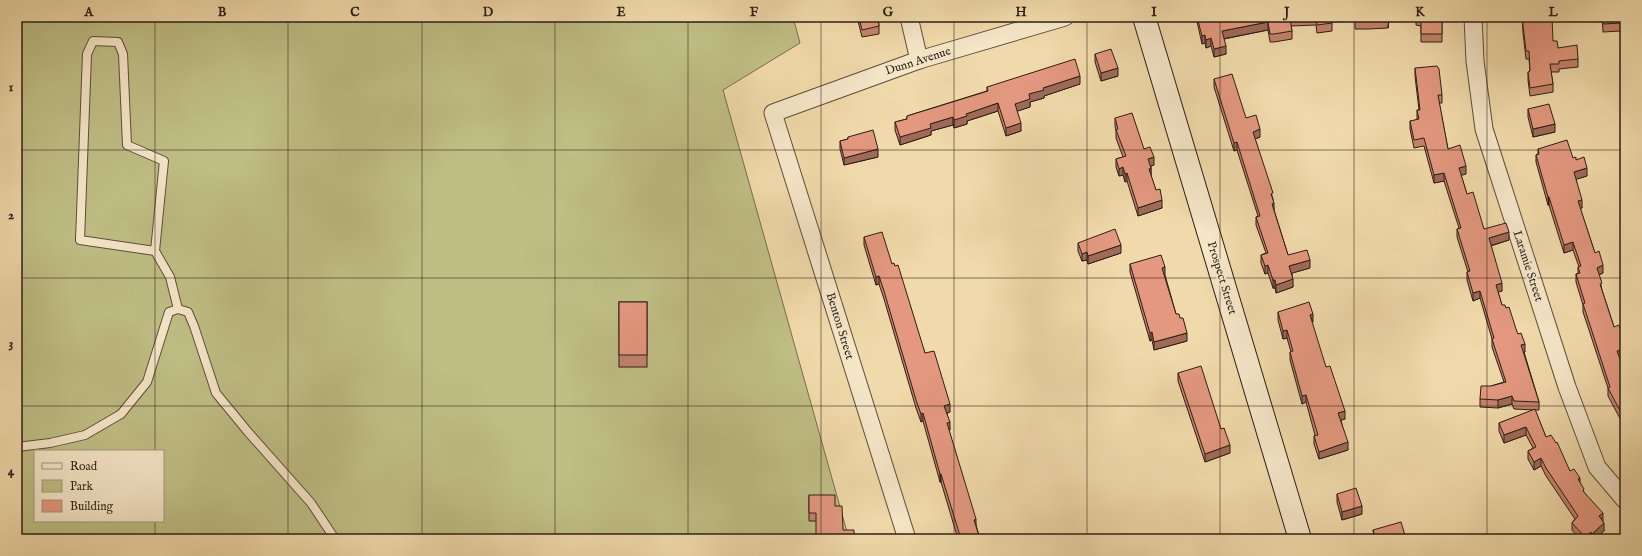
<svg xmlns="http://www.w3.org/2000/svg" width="1642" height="556" font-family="'IM FELL English',serif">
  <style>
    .green { fill: #bfbe85; stroke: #766e4d; fill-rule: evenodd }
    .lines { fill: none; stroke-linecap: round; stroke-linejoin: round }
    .lane-casing { stroke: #5d4e3a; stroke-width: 10 }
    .street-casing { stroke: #5d4e3a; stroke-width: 19 }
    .secondary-casing { stroke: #2c1f15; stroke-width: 24 }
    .lane { stroke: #f5e6c8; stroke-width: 8 }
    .street { stroke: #f5e6c8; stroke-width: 17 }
    .secondary { stroke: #f5e6c8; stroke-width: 22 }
    .wall { fill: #c3836d; stroke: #2c1f15 }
    .shaded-wall { fill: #9f6a59; stroke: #2c1f15 }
    .building { fill: #e3987f; stroke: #2c1f15 }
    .grid { fill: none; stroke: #2c1f15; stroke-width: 1; stroke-opacity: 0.55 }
    .labels { text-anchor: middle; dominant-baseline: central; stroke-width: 3.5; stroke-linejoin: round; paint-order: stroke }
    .street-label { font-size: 12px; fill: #2c1f15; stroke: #f5e6c8 }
    .neatline { fill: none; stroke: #2c1f15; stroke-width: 1.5 }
    .grid-label { font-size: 13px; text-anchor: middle; font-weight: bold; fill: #2c1f15 }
  </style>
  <rect width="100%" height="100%" fill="#f0d9aa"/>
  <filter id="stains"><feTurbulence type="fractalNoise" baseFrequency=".005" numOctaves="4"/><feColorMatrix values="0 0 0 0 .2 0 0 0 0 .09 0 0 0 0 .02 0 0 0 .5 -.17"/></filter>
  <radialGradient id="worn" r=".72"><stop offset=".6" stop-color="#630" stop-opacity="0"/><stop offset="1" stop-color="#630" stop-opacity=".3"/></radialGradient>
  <!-- green -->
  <path class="green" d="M17 17H793L800 43 723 90 849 539H17ZM35 451H163V521H35Z"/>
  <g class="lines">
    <defs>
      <g id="lane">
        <polyline points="155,251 80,240 87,54 93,41 118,42 123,54 127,145 164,161 155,251 170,277 178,309"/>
        <polyline points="17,447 50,443 85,435 121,414 147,382 169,312 178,309 188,312 194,326 216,393 248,432 311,503 335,539"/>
      </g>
      <g id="street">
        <polyline points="909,17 919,60"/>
        <polyline points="1473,17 1475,61 1484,129 1567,387 1597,467 1625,500"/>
        <polyline points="907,539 773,113 919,60 1065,17"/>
      </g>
      <polyline id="secondary" points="1144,17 1300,539"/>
    </defs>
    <!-- lane casing -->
    <use href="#lane" class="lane-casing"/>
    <!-- street casing -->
    <use href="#street" class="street-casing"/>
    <!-- secondary casing -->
    <use href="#secondary" class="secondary-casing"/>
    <!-- lane -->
    <use href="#lane" class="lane"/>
    <!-- street -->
    <use href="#street" class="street"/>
    <!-- secondary -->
    <use href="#secondary" class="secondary"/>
  </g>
  <!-- wall -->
  <g class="wall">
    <polygon points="174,17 193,17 193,19"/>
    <polygon points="857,17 878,17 879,26 879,34 862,37"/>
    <polygon points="1196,17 1442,17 1442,42 1421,42 1421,26 1416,25 1416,19 1392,19 1389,20 1388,28 1368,29 1355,29 1355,21 1332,22 1332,31 1317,33 1316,25 1291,26 1292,31 1292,39 1274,42 1270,42 1268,30 1224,39 1226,54 1214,57 1211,46 1206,48 1205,43 1202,44"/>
    <polygon points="1522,17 1553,41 1558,48 1578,59 1578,67 1559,69 1559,72 1551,72 1553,84 1553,92 1530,96 1528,80 1528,72 1530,72 1529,59 1526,59 1523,33"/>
    <polygon points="1602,17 1625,17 1625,56 1622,44 1621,31 1603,32"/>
    <polygon points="1095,54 1118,76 1101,81 1095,62"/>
    <polygon points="1415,68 1442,95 1442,103 1439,103 1448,149 1466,174 1461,175 1467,194 1484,229 1509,240 1491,246 1502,291 1498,292 1502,305 1506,308 1525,352 1524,352 1539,402 1539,410 1535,410 1546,437 1570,471 1580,484 1584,492 1603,521 1604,531 1595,539 1579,539 1572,530 1572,523 1575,519 1546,476 1541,466 1534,470 1528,459 1528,451 1533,448 1526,435 1504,443 1499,431 1499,423 1535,410 1514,409 1512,404 1498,408 1480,407 1480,399 1491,386 1504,382 1492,347 1492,339 1480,298 1473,301 1467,280 1467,272 1468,272 1457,237 1457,229 1459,228 1444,181 1434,183 1424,146 1414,148 1410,129 1410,121 1417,120 1417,110 1419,110 1415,76"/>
    <polygon points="1214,79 1246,118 1260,137 1255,139 1273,199 1274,210 1288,255 1310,268 1292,273 1293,287 1276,293 1275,288 1273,288 1268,273 1265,274 1261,263 1261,255 1266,253 1256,225 1256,217 1258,216 1237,150 1234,151 1214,87"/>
    <polygon points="1080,84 1044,96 1044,98 1030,102 1030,107 1017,111 1021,131 1006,136 998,111 967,121 967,124 954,128 953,125 931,131 931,135 900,145 895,130 895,122 907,119 907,116 987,91 987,87"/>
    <polygon points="1528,109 1555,132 1533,137 1528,117"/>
    <polygon points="1115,118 1144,149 1154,165 1151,166 1151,176 1162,208 1138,216 1127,181 1125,182 1123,175 1119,176 1116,167 1116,159 1123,157 1116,138 1116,131 1115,126"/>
    <polygon points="848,137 878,157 844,165 840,149 840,141 848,139"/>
    <polygon points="1538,149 1573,158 1576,160 1587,176 1576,179 1582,208 1580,208 1595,253 1603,273 1599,275 1602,290 1614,327 1625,345 1625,357 1620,358 1625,373 1624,426 1608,396 1608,388 1588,327 1583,312 1583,305 1576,282 1576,274 1578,274 1578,267 1579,267 1573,250 1564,253 1549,205 1548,205 1536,162 1536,155 1538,154"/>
    <polygon points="864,237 892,264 925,353 950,412 947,413 950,430 949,431 980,539 958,539 941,482 940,482 923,421 921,422 916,408 884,299 879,284 876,285 864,245"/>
    <polygon points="1078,243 1121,253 1088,264 1087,260 1082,261 1078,251"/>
    <polygon points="1130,264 1165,275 1176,314 1187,341 1154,350 1152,340 1150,341 1130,272"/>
    <rect x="619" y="302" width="28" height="65"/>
    <polygon points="1278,312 1326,367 1345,419 1341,420 1348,450 1319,459 1314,444 1314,436 1315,435 1306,402 1302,404 1290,360 1290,352 1291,352 1287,338 1283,339 1278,320"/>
    <polygon points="1178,373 1221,429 1230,453 1205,462 1178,381"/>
    <polygon points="1337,494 1362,514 1342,520 1337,502"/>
    <polygon points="809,495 835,506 843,530 816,521 809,521"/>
    <polygon points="1373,530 1406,539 1374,539"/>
  </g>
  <!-- shaded-wall -->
  <g class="shaded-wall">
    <polygon points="1389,17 1392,17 1392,19 1389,20 1388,28"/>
    <polygon points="1268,22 1268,30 1222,39 1222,31"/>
    <polygon points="1205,35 1205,43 1202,44 1202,36"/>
    <polygon points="1211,38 1211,46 1206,48 1206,40"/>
    <polygon points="1226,46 1226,54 1214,57 1214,49"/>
    <polygon points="1118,68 1118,76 1101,81 1101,73"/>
    <polygon points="1080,76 1080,84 1044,96 1044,98 1030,102 1030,107 1015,112 1015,104 1029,94 1043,88"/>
    <polygon points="998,103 998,111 967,121 967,124 954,128 954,120 966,114"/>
    <polygon points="953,117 953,125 931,131 931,135 900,145 900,137 930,124"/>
    <polygon points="1021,123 1021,131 1006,136 1006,128"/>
    <polygon points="1555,124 1555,132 1533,137 1533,129"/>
    <polygon points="1260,129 1260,137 1253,140 1253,132"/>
    <polygon points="1237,142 1237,150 1234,151 1234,143"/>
    <polygon points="878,149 878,157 844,165 844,158"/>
    <polygon points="1154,157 1154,165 1148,167 1148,159"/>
    <polygon points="1466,166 1466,174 1459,176 1459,168"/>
    <polygon points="1123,167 1123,175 1119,176 1119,169"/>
    <polygon points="1151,168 1151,176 1149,169"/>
    <polygon points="1587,168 1587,176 1574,180 1574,172"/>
    <polygon points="1127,173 1127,181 1125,182 1125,174"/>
    <polygon points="1444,173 1444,181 1434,183 1434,175"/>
    <rect x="1548" y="197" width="1" height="8"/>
    <polygon points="1162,200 1162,208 1138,216 1138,208"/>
    <polygon points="1582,200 1582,208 1578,209 1578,201"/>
    <polygon points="1274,203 1274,211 1272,204"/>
    <polygon points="1509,232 1509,240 1489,246 1489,238"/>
    <polygon points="1573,242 1573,250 1564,253 1564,245"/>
    <polygon points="1121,245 1121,253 1088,264 1088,256"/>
    <polygon points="1087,252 1087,260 1082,261 1082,254"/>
    <polygon points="1310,260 1310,268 1289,274 1289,266"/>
    <polygon points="1268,265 1268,273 1265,274 1265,266"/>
    <polygon points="1603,265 1603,273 1597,276 1597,268"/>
    <polygon points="1165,267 1165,275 1162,276 1162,268"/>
    <polygon points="879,276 879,284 876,285 876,277"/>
    <polygon points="1293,279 1293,287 1276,293 1276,285"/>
    <rect x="1273" y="280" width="2" height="8"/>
    <polygon points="1502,283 1502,291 1496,293 1496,285"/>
    <polygon points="1480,291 1480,298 1473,301 1473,293"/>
    <polygon points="1313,314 1313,322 1310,315"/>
    <polygon points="1287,330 1287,338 1283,339 1283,331"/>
    <polygon points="1152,332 1152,340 1150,341 1150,333"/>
    <polygon points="1187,333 1187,341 1154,350 1154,342"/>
    <polygon points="1525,344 1525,352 1521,353 1521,345"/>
    <polygon points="1625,349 1625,357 1617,359 1617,351"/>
    <polygon points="1306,395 1306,402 1302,404 1302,396"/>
    <polygon points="1512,396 1512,404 1498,408 1498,400"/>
    <polygon points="950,404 950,412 944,414 944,406"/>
    <polygon points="1345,411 1345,419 1338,421 1338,413"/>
    <polygon points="923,413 923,421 921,422 921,414"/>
    <rect x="1624" y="418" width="1" height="8"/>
    <polygon points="950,422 950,430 947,431 947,423"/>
    <polygon points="1526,427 1526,435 1504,443 1504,435"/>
    <polygon points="1348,442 1348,450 1319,459 1319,452"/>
    <polygon points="1230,445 1230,453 1205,462 1205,454"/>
    <polygon points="1541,458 1541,466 1534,470 1534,462"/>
    <rect x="940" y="474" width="1" height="8"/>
    <polygon points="1580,478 1580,485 1578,479"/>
    <polygon points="1362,506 1362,514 1342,520 1342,512"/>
    <polygon points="1603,513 1603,521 1599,516"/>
    <polygon points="976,519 976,527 974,520"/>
    <polygon points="1604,523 1604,531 1595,539 1592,539 1592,534"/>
    <polygon points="1591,532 1591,539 1585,539 1585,537"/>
  </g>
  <!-- building -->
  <g class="building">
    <polygon points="859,17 878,17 879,26 862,30"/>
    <polygon points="1197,17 1311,17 1290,18 1292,31 1274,34 1270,34 1268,22 1222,31 1226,46 1214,49 1211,38 1206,40 1205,35 1202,36"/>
    <polygon points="1316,17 1331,17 1332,23 1317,25"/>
    <polygon points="1355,17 1389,17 1388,20 1355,21"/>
    <polygon points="1416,17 1442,17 1442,34 1421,34 1421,18 1416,18"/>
    <polygon points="1522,17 1552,17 1553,41 1557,41 1558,48 1577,45 1578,59 1559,61 1559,64 1550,64 1553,84 1530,88 1528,72 1530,71 1529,51 1526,51 1523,25"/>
    <polygon points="1602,17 1625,17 1625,48 1622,36 1621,23 1603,24"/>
    <polygon points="1111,49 1118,68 1101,73 1095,54"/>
    <polygon points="1075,59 1080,76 1043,88 1044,90 1029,94 1030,99 1015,104 1021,123 1006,128 998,103 966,114 967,116 954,120 953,117 930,124 931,128 900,137 895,122 907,119 907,116 988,91 987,87"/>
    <polygon points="1437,66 1439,69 1442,95 1438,95 1448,149 1460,145 1466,166 1459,168 1467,194 1473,192 1484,229 1506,223 1509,232 1489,238 1502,283 1496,285 1502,305 1505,305 1506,308 1509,307 1517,332 1518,334 1521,333 1525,344 1521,345 1539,402 1514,401 1512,396 1498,400 1480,399 1481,386 1491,386 1506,382 1492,339 1494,338 1480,291 1473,293 1467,272 1470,271 1457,229 1461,228 1444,173 1434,175 1424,138 1414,140 1410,121 1419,119 1417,110 1420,110 1415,68"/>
    <polygon points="1232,74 1246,118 1256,115 1260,129 1253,132 1273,193 1271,194 1274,203 1272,204 1288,255 1307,250 1310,260 1289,266 1293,279 1276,285 1275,280 1273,280 1268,265 1265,266 1261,255 1268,253 1256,217 1260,216 1237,142 1234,143 1214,79"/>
    <polygon points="1549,104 1555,124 1533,129 1528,109"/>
    <polygon points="1132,113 1144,149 1150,147 1154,157 1148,159 1151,168 1149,169 1156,190 1160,189 1162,200 1138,208 1127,173 1125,174 1123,167 1119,169 1116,159 1126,156 1116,130 1118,129 1115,118"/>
    <polygon points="873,130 878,149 844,158 840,141 848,139 848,137"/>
    <polygon points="1567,140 1573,158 1576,157 1576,160 1584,157 1587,168 1574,172 1582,200 1578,201 1595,253 1599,251 1603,265 1597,268 1602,283 1600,284 1614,327 1619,325 1625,345 1625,349 1617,351 1625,373 1625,418 1624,418 1608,388 1610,387 1588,319 1583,304 1585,303 1576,274 1580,273 1578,267 1581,266 1573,242 1564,245 1549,197 1548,197 1536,155 1539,154 1538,149"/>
    <polygon points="1115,229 1121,245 1088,256 1087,252 1082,254 1078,243"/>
    <polygon points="882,232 892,264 894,263 895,266 898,265 925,353 934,351 950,404 944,406 950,422 947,423 976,519 974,520 980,539 961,539 941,474 940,474 923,413 921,414 916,400 884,291 879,276 876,277 864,237"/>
    <polygon points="1161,255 1165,267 1162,268 1176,314 1179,314 1180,318 1183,318 1187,333 1154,342 1152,332 1150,333 1130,264"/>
    <rect x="619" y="302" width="28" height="53"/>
    <polygon points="1309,302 1313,314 1310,315 1326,367 1330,366 1345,411 1338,413 1348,442 1319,452 1314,436 1318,435 1306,395 1302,396 1290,352 1293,351 1287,330 1283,331 1278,312"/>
    <polygon points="1201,366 1221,429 1224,428 1230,445 1205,454 1178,373"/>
    <polygon points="1535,409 1546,437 1551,435 1556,443 1557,442 1570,471 1574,469 1580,478 1578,479 1584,489 1583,491 1603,513 1599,516 1604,523 1592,534 1591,532 1585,537 1572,523 1578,516 1546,468 1541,458 1534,462 1528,451 1536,447 1526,427 1504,435 1499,423"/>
    <polygon points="1356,488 1362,506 1342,512 1337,494"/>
    <polygon points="809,495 835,495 835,506 842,506 843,530 854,530 854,539 816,539 816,513 809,513"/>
    <polygon points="1401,522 1406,539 1376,539 1373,530"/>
  </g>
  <!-- grid -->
  <path class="grid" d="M155 17V451M288 17V539M422 17V539M555 17V539M688 17V539M821 17V539M954 17V539M1087 17V539M1220 17V539M1354 17V539M1487 17V539M17 150H1625M17 278H1625M17 406H1625M155 521V539"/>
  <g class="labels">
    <!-- street labels -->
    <g class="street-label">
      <text transform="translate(918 61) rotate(-18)">Dunn Avenue</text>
      <text transform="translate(1528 266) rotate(72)">Laramie Street</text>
      <text transform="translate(1222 278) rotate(73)">Prospect Street</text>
      <text transform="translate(840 326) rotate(73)">Benton Street</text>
    </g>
  </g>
  <!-- margin -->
  <rect width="1642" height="556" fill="none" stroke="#f0d9aa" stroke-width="44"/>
  <!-- legend -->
  <rect x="34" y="450" width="130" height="72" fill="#f5e6c8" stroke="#a59680"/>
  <rect x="42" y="463" width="20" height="6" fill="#f5e6c8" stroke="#a59680"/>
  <text x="70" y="470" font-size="12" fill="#2c1f15">Road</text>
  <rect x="42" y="480" width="20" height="12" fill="#bfbe85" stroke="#a59680"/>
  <text x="70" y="490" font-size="12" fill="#2c1f15">Park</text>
  <rect x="42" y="500" width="20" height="12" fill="#e3987f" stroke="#a59680"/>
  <text x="70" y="510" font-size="12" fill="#2c1f15">Building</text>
  <rect x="22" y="22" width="1598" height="512" class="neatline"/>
  <g class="grid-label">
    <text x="89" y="16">A</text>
    <text x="222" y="16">B</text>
    <text x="355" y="16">C</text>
    <text x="488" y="16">D</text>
    <text x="621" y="16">E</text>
    <text x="754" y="16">F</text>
    <text x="888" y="16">G</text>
    <text x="1021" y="16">H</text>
    <text x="1154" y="16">I</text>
    <text x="1287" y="16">J</text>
    <text x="1420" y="16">K</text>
    <text x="1553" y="16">L</text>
    <text x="11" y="91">1</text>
    <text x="11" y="219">2</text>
    <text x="11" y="347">3</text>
    <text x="11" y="475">4</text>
  </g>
  <rect width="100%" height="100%" filter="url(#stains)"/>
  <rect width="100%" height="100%" fill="url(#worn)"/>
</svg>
